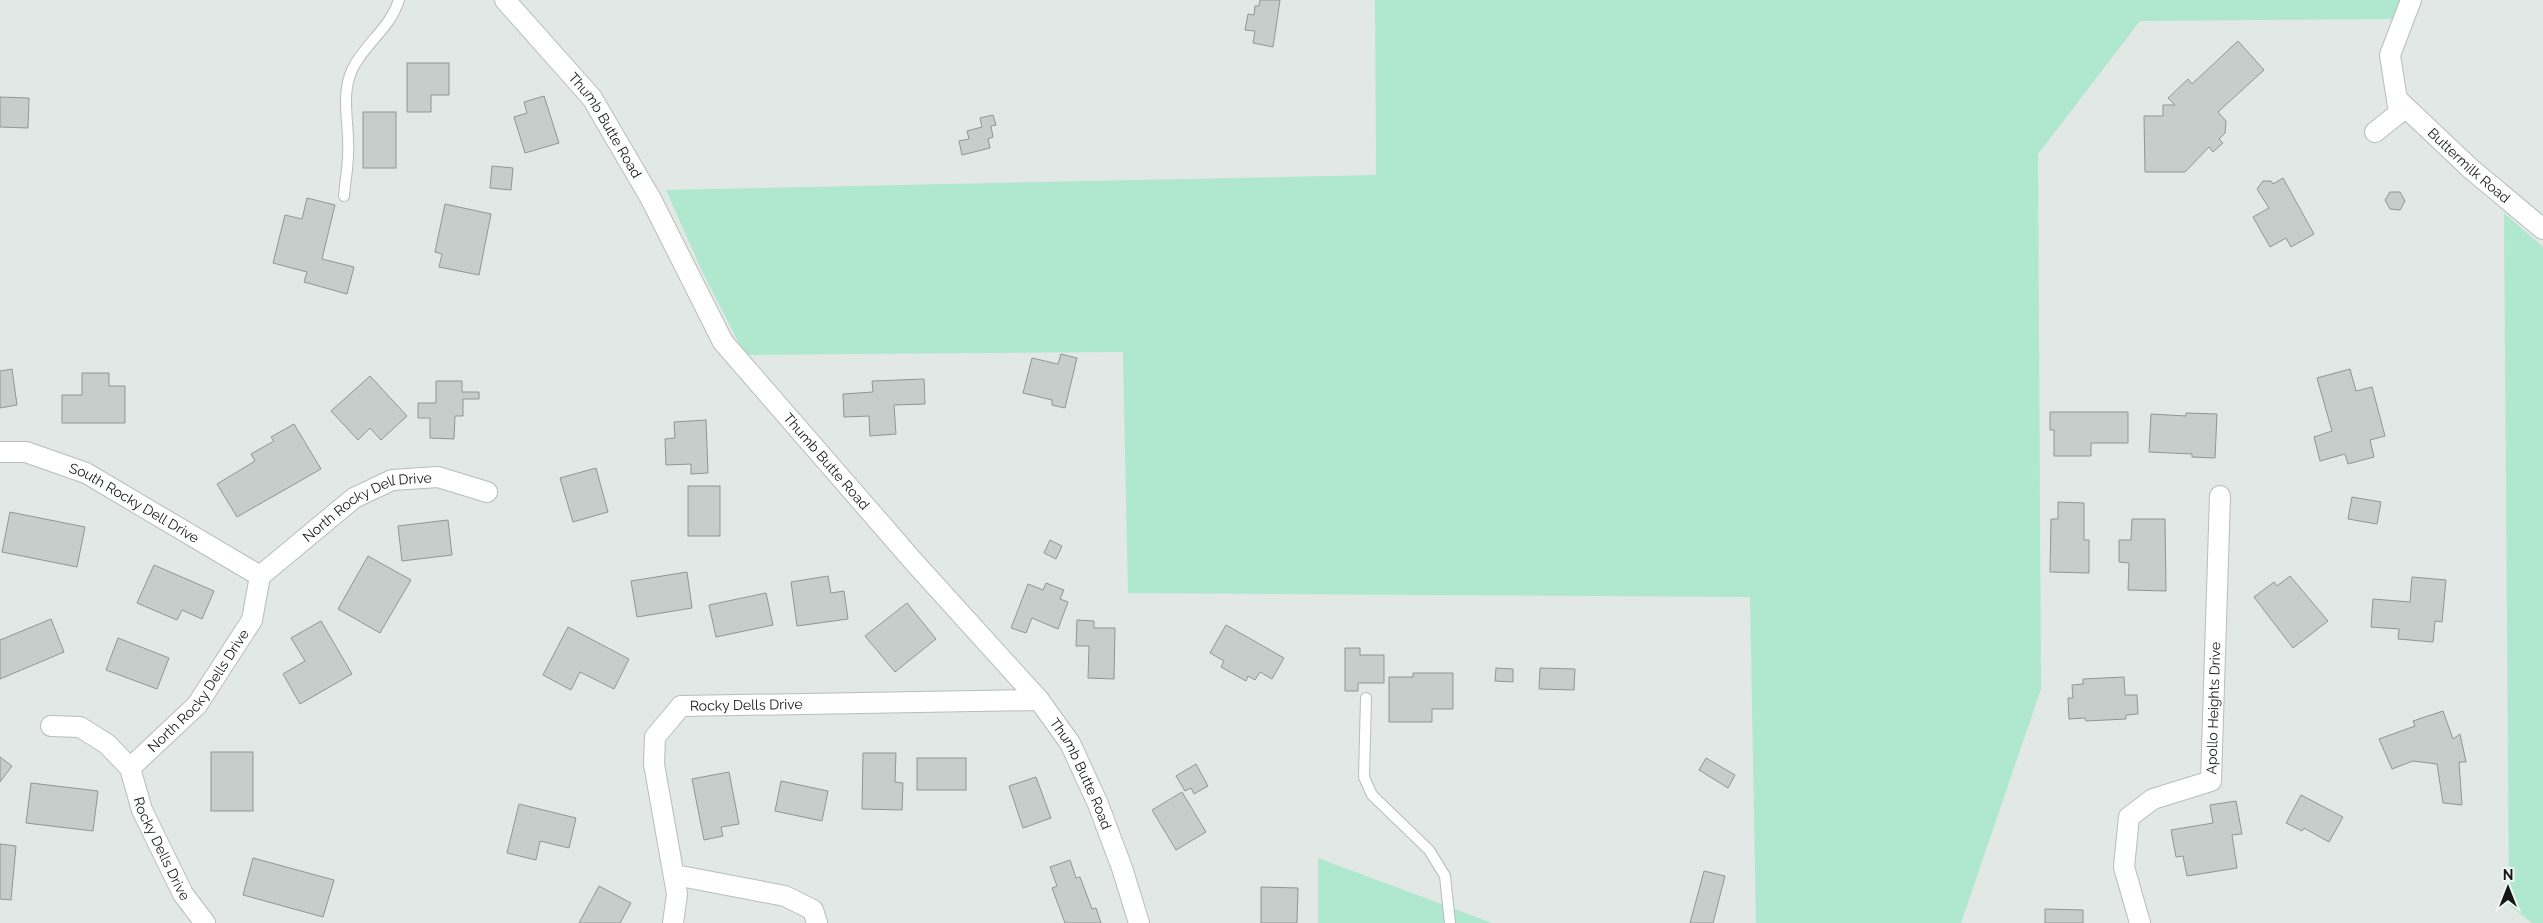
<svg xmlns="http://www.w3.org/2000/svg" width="2543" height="923" font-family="Raleway,sans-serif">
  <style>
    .green { fill: #afe7cf }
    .building { fill: #c7cdca; stroke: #919694 }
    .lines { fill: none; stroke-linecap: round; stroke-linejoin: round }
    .service-casing { stroke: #b7bdba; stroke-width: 12 }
    .minor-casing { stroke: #b7bdba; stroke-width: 22 }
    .service { stroke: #fff; stroke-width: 10 }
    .minor { stroke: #fff; stroke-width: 20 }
    .labels { text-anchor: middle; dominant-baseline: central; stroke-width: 4.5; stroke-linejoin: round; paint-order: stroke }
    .street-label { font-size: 14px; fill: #151716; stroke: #eff5f2 }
  </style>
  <rect width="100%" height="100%" fill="#e2e8e5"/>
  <!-- green -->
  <g class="green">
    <polygon points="1375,0 2400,0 2392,19 2140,21 2038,154 2041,689 1961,923 1756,923 1750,597 1128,593 1123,352 745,355 701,269 666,190 1376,175"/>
    <polygon points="2504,213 2543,247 2543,923 2532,923 2509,905"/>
    <polygon points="1318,858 1492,923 1318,923"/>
  </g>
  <!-- building -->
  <g class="building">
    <polygon points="1260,0 1280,0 1273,47 1253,43 1255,31 1245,30 1248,14 1254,15 1255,6 1259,6"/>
    <polygon points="2238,41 2264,70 2218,112 2226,121 2225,133 2219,139 2223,143 2213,152 2209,147 2185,172 2145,172 2144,116 2163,116 2163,105 2175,105 2168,98 2188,79 2192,84"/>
    <polygon points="407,63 449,63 449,95 431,95 431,112 407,112"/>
    <polygon points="544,96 559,143 525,153 514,117 527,113 524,102"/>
    <polygon points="0,97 29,98 28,128 0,127"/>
    <rect x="363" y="112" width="33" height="56"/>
    <polygon points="993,115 996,125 991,126 993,137 988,139 990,148 962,155 959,141 969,139 967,131 982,127 980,118"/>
    <polygon points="492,166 513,168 511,190 490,188"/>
    <polygon points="2283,178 2314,234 2291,247 2286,238 2270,247 2253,217 2269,208 2257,189 2263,181 2271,181 2273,184"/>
    <polygon points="2390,192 2400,192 2405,201 2400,210 2390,209 2385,200"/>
    <polygon points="307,198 335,205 322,259 354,267 347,294 304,282 307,272 273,263 285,215 302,219"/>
    <polygon points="445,204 491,214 479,275 439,267 442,254 435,252"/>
    <polygon points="1061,354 1077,358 1065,408 1052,405 1052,400 1023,393 1032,358 1058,364"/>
    <polygon points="12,369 17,405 0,408 0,371"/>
    <polygon points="2350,369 2356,391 2372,387 2385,436 2370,440 2374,457 2348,464 2345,454 2320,461 2314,437 2332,431 2317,378"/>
    <polygon points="82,373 109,373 109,386 125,386 125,423 62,423 62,395 82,395"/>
    <polygon points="370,376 407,416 381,440 370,428 358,440 331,411"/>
    <polygon points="924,379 925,404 894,405 896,434 870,436 869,416 844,417 843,394 873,392 872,381"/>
    <polygon points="436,381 462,381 462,392 479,392 479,399 463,399 463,416 455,416 454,439 430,438 430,418 418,418 418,403 436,403"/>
    <polygon points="2050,412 2128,412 2128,443 2091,443 2091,456 2054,456 2054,430 2050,430"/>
    <polygon points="2186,413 2217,414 2215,458 2192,457 2192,454 2149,452 2151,414 2186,416"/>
    <polygon points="706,420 708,473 691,474 691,464 666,465 665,439 675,438 674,422"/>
    <polygon points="294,424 321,469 237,517 217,484 255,461 251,454 274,441 271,437"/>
    <polygon points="596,468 608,512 573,522 560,478"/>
    <rect x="688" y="486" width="32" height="50"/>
    <polygon points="2352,497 2381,502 2377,524 2348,519"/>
    <polygon points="2058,502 2084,503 2084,540 2089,540 2089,573 2050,572 2051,519 2058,519"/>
    <polygon points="10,512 85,527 77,567 2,552"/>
    <polygon points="2132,519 2165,519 2166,591 2128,590 2129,563 2119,562 2119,540 2131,540"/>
    <polygon points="448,520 452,555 402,561 398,526"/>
    <polygon points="1050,540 1062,546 1056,559 1044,553"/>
    <polygon points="368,556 411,580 380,633 338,609"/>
    <polygon points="154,565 214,591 202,619 182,610 177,620 137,603"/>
    <polygon points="687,572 692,608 637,617 631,581"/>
    <polygon points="828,576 831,593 844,591 848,619 797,626 791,582"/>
    <polygon points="2290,576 2328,621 2293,648 2254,597 2274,582 2277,586"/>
    <polygon points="2412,577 2446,580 2442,622 2435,621 2433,642 2398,639 2399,629 2371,627 2373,599 2410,602"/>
    <polygon points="1046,583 1064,590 1060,599 1068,602 1058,629 1032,618 1026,633 1011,628 1028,584 1043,590"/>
    <polygon points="766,593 773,625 716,637 709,605"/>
    <polygon points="907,603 936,639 895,672 865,636"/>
    <polygon points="51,619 64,652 0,679 0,640"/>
    <polygon points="1077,620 1094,621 1094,628 1115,628 1114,679 1088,678 1089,646 1076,646"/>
    <polygon points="321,621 352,674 300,704 283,674 305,661 291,638"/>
    <polygon points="1226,625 1284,658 1272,679 1260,672 1255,680 1248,676 1246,681 1221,667 1224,661 1210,653"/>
    <polygon points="568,627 629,659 614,689 580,672 571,690 543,675"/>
    <polygon points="118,638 169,658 157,689 106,670"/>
    <polygon points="1345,648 1360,648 1360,655 1384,655 1384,683 1358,683 1358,691 1345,691"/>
    <polygon points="1496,668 1513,669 1513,682 1495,681"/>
    <polygon points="1540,668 1575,669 1574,690 1539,689"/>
    <polygon points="1413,673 1453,673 1453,709 1432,709 1432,722 1389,722 1389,677 1413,677"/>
    <polygon points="2124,677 2125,695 2137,695 2138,714 2126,715 2126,719 2086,721 2085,718 2069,719 2068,698 2073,698 2072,685 2083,684 2083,679"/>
    <polygon points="2443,711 2453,739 2460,734 2466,762 2459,762 2462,805 2443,803 2437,764 2413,761 2392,769 2379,739 2415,726 2413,721"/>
    <rect x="211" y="752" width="42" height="59"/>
    <polygon points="863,753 896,753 895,782 903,783 902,810 862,809"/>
    <polygon points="0,757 12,766 0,782"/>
    <rect x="917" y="758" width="49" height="32"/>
    <polygon points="1706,758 1735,775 1728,788 1699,770"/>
    <polygon points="1196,764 1208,786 1194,794 1191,788 1185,791 1176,776"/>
    <polygon points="729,772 739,824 721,827 723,836 704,840 692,779"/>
    <polygon points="1036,777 1051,818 1023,828 1009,786"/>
    <polygon points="781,781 828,791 822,821 775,811"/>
    <polygon points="31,783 98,791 93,831 26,823"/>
    <polygon points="1182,792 1206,832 1176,850 1152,810"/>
    <polygon points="2301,795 2343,817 2329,842 2304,828 2302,831 2286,823"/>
    <polygon points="2236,801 2242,834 2232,835 2237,868 2187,876 2183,856 2176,857 2171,830 2213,823 2210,805"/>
    <polygon points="519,804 576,818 569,848 540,841 536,860 507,853"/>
    <polygon points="0,844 16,846 11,900 0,899"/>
    <polygon points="253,858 334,880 323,917 243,895"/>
    <polygon points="1070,860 1076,878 1080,877 1092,909 1096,908 1101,923 1065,923 1052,888 1057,886 1050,867"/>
    <polygon points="1704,871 1725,876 1713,923 1690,923"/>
    <polygon points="599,886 631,903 620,923 579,923"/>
    <polygon points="1261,887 1298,888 1297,923 1261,923"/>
    <polygon points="2045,909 2083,910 2083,923 2045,923"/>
  </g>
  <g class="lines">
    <defs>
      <g id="service">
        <path d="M344 196C345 182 348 168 348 154 350 126 340 96 352 70 363 45 390 29 399 0"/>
        <polyline points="1366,698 1364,777 1372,795 1429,850 1445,876 1450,923"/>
      </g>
      <g id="minor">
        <path id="s1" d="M505 0 592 98 651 199 723 342 914 562 1039 700 1070 743 1098 804 1122 868 1139 923"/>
        <path id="s2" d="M2397 99 2471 169 2543 229"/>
        <polyline points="2375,132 2399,113 2390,55 2411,0"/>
        <path id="s3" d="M0 452H26L86 473 260 576"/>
        <path id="s4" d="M260 576 354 498 392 480 438 477 487 492"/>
        <path id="s5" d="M51 726 80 727 107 744 130 768 142 810 183 894 205 923"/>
        <path id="s6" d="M130 768 197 705 252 620 260 576"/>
        <polyline points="675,875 785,896 813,910 817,923"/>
        <path id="s7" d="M673 923 677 894 654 764 655 737 681 706 1039 700"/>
        <path id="s8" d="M2140 923 2124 867 2129 817 2153 799 2211 781 2220 496"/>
      </g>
    </defs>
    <!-- service casing -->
    <use href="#service" class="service-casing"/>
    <!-- minor casing -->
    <use href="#minor" class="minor-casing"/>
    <!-- service -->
    <use href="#service" class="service"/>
    <!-- minor -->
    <use href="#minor" class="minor"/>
  </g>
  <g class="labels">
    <!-- street labels -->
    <g class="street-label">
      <text stroke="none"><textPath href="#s1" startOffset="161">Thumb Butte Road</textPath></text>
      <text stroke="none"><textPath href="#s2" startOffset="98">Buttermilk Road</textPath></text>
      <text stroke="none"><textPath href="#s1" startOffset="566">Thumb Butte Road</textPath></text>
      <text stroke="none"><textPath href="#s3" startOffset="146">South Rocky Dell Drive</textPath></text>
      <text stroke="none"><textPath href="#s4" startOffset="131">North Rocky Dell Drive</textPath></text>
      <text stroke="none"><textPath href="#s6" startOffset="104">North Rocky Dells Drive</textPath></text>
      <text stroke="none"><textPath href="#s7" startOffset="294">Rocky Dells Drive</textPath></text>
      <text stroke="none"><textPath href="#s8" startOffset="272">Apollo Heights Drive</textPath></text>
      <text stroke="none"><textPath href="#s1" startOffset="971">Thumb Butte Road</textPath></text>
      <text stroke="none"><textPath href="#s5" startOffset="181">Rocky Dells Drive</textPath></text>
    </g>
  </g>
  <!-- north arrow -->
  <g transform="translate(2508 888)" stroke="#eff5f2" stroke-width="4" paint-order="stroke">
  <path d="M0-4L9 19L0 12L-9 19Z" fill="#151716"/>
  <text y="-8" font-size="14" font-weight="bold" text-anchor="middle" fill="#151716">N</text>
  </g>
</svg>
